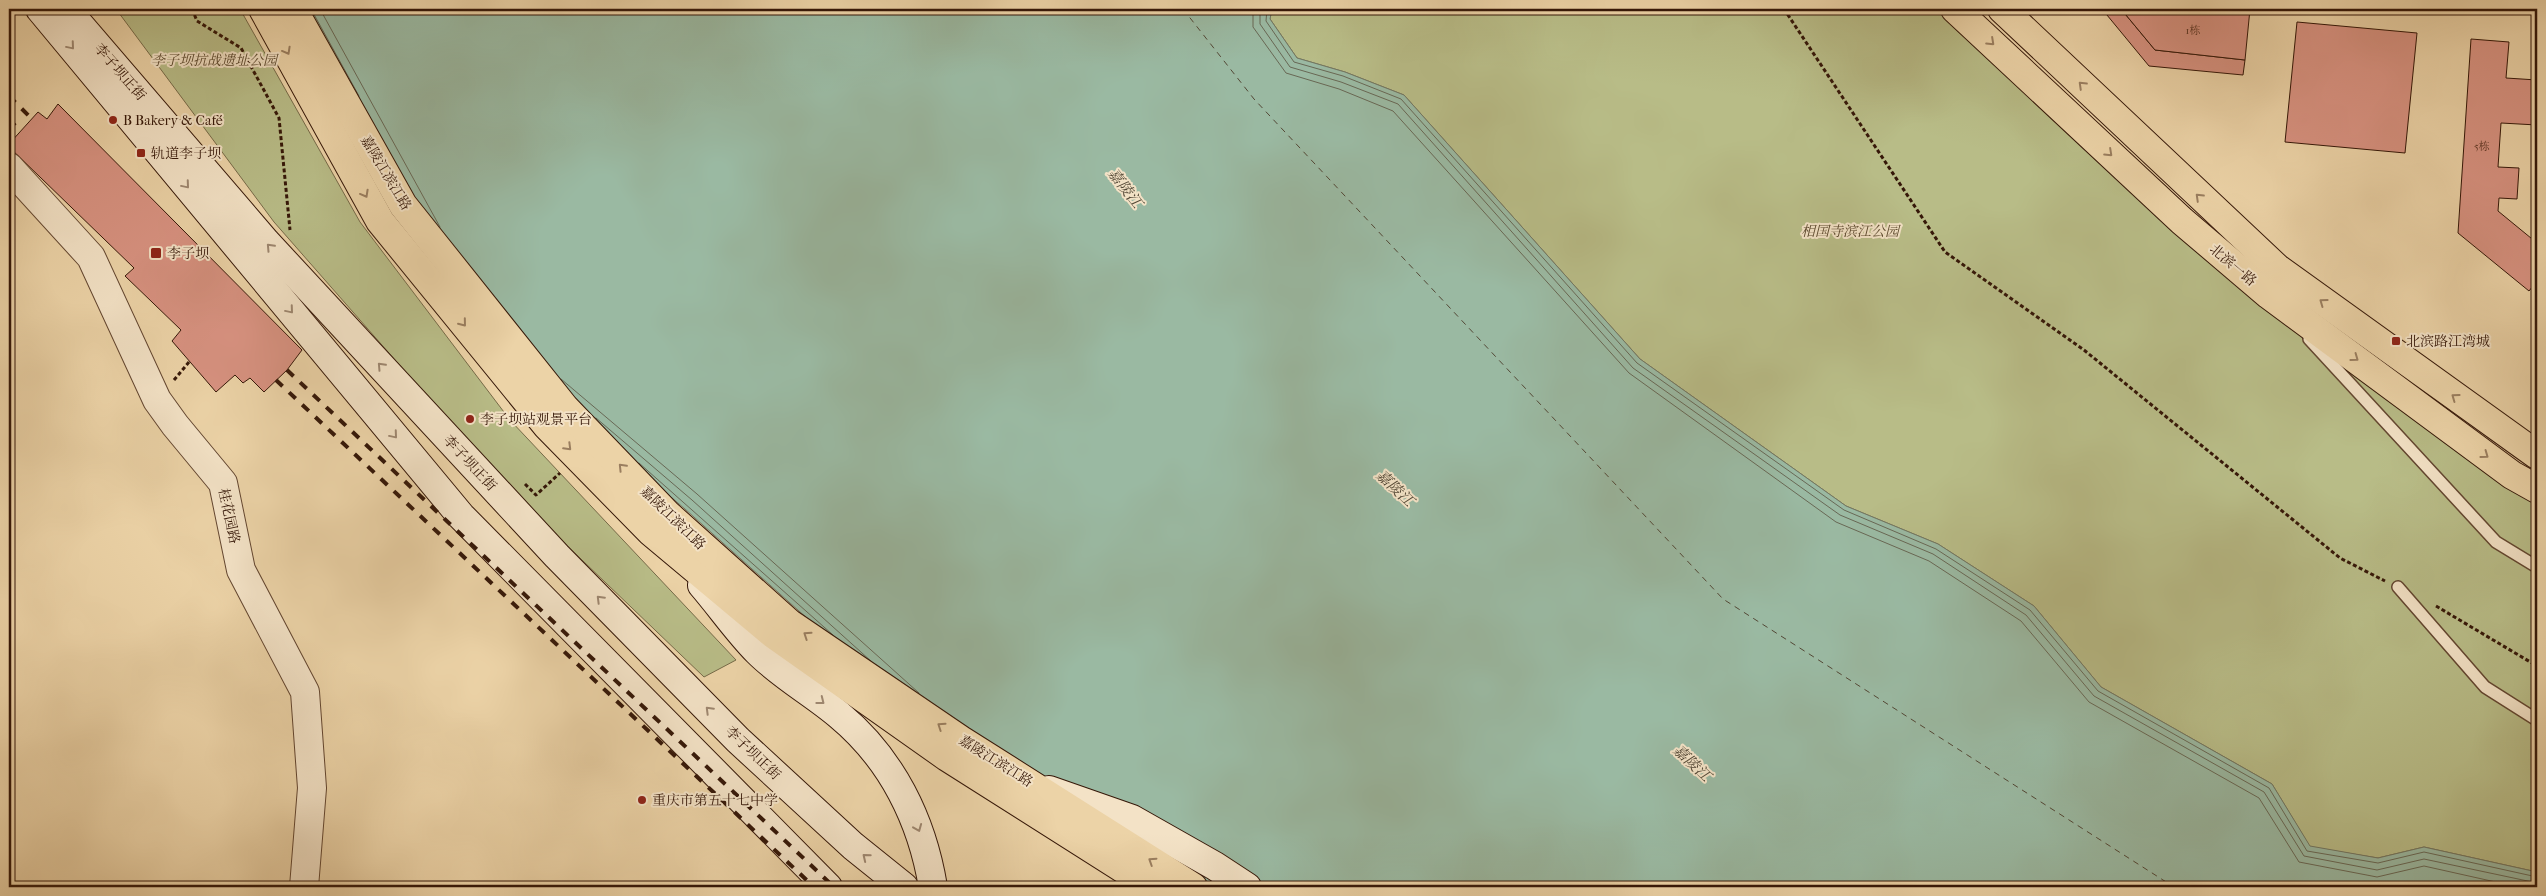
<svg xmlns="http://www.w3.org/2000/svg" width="2546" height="896" font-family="'IM FELL French Canon','Noto Serif SC',serif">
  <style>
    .green { fill: #b8bc87; stroke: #766a48 }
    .water { fill: #9ab9a2; stroke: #727864 }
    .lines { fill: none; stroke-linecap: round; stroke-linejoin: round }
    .shore { stroke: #686855; stroke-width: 1 }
    .ferry { stroke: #534836; stroke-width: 1; stroke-dasharray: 6 5; stroke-linecap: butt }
    .building { fill: #d89281; stroke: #351708 }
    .service-casing { stroke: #634630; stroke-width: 14 }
    .tertiary-casing { stroke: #634630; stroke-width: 30 }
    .secondary-casing { stroke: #351708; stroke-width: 30 }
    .primary-casing { stroke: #351708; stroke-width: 30 }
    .path { stroke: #351708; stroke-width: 3; stroke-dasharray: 4 2.5; stroke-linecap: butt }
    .service { stroke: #f3e2c6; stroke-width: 11 }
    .tertiary { stroke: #f3e2c6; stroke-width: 28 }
    .secondary { stroke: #f3e2c6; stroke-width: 28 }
    .primary { stroke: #ecd3a7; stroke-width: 28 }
    .rail { stroke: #351708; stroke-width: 4; stroke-dasharray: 9 9; stroke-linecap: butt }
    .oneway { stroke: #9a7e5f }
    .oneway2 { stroke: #9e8770 }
    .poi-dot { fill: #8f2418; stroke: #f3e2c6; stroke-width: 2 }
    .labels { text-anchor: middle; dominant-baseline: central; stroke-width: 4; stroke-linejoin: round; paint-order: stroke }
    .number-label { font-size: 11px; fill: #5e3626 }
    .park-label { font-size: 14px; font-style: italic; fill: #5c492e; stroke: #f3e2c6 }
    .street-label { font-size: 14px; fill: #351708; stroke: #f3e2c6 }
    .poi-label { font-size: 14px; fill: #351708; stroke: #f3e2c6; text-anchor: start }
    .water-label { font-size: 15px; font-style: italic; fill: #534836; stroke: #f3e2c6 }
  </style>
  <rect width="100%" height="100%" fill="#ecd3a7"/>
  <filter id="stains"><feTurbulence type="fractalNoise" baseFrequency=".004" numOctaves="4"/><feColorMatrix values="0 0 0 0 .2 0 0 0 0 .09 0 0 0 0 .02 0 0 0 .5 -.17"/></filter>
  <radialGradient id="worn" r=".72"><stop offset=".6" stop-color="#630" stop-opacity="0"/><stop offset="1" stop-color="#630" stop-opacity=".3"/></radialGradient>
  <!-- green -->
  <g class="green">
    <polygon points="116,9 240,9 360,222 510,420 736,660 704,677 510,491 274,222"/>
    <polygon points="1272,9 1938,9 1952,26 2264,306 2504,483 2537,503 2537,872 2424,847 2378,858 2310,847 2272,784 2101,687 2034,606 1938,544 1846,506 1640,359 1404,95 1345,72 1297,58 1270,19"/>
  </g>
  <!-- water -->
  <polygon class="water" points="298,9 1272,9 1270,19 1297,58 1345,72 1404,95 1640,359 1846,506 1938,544 2034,606 2101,687 2272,784 2310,846 2378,858 2424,847 2537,872 2537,887 1168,887 1055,840 685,509 476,331"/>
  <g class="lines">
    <!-- shore -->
    <g class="shore">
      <polyline points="311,9 359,96"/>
      <polyline points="320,9 440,227"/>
      <polyline points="1253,9 1253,27 1286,73 1339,89 1393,111 1629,373 1836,522 1929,561 2021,621 2089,702 2259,798 2299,862 2377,877 2424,866 2518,887"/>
      <polyline points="1260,9 1260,24 1290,67 1341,82 1398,104 1633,368 1840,515 1933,554 2026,615 2094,696 2264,792 2304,856 2377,870 2424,859 2537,883"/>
      <polyline points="1267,9 1266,21 1294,62 1343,76 1401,99 1637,363 1844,510 1936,549 2030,610 2098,691 2269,788 2307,851 2378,863 2424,852 2537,877"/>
      <polyline points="561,379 697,494 919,693"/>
      <polyline points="596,418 692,500 872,662"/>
      <polyline points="639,463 833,635"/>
    </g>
    <!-- ferry -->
    <polyline class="ferry" points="1183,9 1254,99 1723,599 2174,887"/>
  </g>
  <!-- building -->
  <g class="building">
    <polygon points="2102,9 2121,9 2155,50 2245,60 2243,75 2149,66"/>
    <polygon points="2121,9 2250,9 2245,60 2155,50"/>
    <polygon points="2297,22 2417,33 2405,153 2285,142"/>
    <polygon points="2471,39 2509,42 2506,78 2537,80 2537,125 2501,123 2498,167 2519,168 2517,199 2499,198 2498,211 2537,243 2537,281 2529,291 2458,233"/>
    <polygon points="58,104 302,350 287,370 264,392 250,378 243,383 235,375 216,392 172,341 181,330 125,276 134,268 9,147 9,144 38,112 47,119"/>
  </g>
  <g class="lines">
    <defs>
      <g id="service">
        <polyline points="2309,339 2496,542 2537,567"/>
        <polyline points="2398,587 2485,687 2537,720"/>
      </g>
      <polyline id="tertiary" points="9,167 91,257 157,400 175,425 223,483 241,570 305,692 312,788 304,887"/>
      <g id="secondary">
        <polyline points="40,9 461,516 828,887"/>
        <polyline points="66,9 266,242 557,556 738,740 853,846 904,887"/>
        <path d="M702 585C721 607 738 632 758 652 782 676 813 693 839 715 892 759 922 820 933 887"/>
        <polyline points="1049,790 1132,819 1215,866 1247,887"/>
      </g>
      <g id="primary">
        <polyline points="263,9 380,221 547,426 651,532 773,634 947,757 1152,887"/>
        <polyline points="293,9 403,205 565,408 667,514 789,623 961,740 1193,887"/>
        <polyline points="1955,9 2182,221 2269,295 2512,475 2537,489"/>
        <polyline points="2002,9 2277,268 2537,455"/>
      </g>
    </defs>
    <!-- service casing -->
    <use href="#service" class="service-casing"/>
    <!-- tertiary casing -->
    <use href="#tertiary" class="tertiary-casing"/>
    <!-- secondary casing -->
    <use href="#secondary" class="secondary-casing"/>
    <!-- primary casing -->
    <use href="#primary" class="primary-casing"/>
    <!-- path -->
    <g class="path">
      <polyline points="192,9 197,21 241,48 279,118 290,230"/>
      <polyline points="1784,9 1945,252 2084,350 2340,558 2385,581"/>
      <polyline points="174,380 189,362"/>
      <polyline points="525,484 536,495 560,473"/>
      <polyline points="2436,606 2537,666"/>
    </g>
    <!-- service -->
    <use href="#service" class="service"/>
    <!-- tertiary -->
    <use href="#tertiary" class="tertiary"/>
    <!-- secondary -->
    <use href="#secondary" class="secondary"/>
    <!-- primary -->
    <use href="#primary" class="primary"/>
    <!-- rail -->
    <g class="rail">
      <polyline points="9,96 33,120"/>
      <polyline points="9,119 20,131"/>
      <polyline points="287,370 834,887"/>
      <polyline points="276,380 814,887"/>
    </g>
  </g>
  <!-- one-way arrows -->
  <defs><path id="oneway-chevron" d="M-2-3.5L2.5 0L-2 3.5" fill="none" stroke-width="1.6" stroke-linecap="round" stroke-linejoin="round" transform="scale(1.25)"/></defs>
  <g class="oneway">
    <use href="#oneway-chevron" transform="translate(1991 42) rotate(43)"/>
    <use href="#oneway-chevron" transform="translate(287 51) rotate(61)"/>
    <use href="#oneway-chevron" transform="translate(2082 85) rotate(-136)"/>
    <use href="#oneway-chevron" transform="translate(2109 153) rotate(43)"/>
    <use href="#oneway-chevron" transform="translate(365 194) rotate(61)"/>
    <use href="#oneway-chevron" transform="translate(2199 197) rotate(-136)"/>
    <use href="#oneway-chevron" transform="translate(2323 302) rotate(-144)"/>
    <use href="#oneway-chevron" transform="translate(463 323) rotate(51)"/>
    <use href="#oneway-chevron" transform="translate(2355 358) rotate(36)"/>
    <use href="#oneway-chevron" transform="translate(2455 397) rotate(-144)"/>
    <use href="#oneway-chevron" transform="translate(568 447) rotate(45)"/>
    <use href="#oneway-chevron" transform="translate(2485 455) rotate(36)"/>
    <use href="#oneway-chevron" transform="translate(622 467) rotate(-134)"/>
    <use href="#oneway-chevron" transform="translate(807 635) rotate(-146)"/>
    <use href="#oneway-chevron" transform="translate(941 726) rotate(-146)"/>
    <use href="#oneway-chevron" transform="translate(1152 861) rotate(-147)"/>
  </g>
  <g class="oneway2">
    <use href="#oneway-chevron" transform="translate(71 46) rotate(50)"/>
    <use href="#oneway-chevron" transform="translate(186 185) rotate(50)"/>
    <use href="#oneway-chevron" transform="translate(270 247) rotate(-133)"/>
    <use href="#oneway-chevron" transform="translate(290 310) rotate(50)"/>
    <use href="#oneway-chevron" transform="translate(381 366) rotate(-133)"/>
    <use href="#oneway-chevron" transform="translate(394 435) rotate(50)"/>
    <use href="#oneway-chevron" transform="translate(600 599) rotate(-135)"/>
    <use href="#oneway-chevron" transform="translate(821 701) rotate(38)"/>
    <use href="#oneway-chevron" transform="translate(709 710) rotate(-135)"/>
    <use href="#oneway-chevron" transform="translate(918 828) rotate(68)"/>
    <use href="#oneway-chevron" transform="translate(866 857) rotate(-141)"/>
  </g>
  <!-- markers -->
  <g class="poi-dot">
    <circle cx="113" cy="120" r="5"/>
    <rect x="136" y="148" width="10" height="10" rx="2.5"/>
    <rect x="150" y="247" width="12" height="12" rx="2.5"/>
    <rect x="2391" y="336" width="10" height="10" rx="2.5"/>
    <circle cx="470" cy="419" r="5"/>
    <circle cx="642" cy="800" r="5"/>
  </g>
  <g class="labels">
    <!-- number labels -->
    <g class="number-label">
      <text x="2193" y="30">1栋</text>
      <text x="2482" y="146">5栋</text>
    </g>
    <!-- park labels -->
    <g class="park-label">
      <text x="214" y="60">李子坝抗战遗址公园</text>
      <text x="1850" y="231">相国寺滨江公园</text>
    </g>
    <!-- street labels -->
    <g class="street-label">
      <text transform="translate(120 72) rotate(49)">李子坝正街</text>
      <text transform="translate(386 173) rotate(59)">嘉陵江滨江路</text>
      <text transform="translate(2233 265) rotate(40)">北滨一路</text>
      <text transform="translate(470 463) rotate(47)">李子坝正街</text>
      <text transform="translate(229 516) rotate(78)">桂花园路</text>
      <text transform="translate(673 518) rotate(44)">嘉陵江滨江路</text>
      <text transform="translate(753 753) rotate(44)">李子坝正街</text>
      <text transform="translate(996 761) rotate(32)">嘉陵江滨江路</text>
    </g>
    <!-- poi labels -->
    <g class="poi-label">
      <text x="123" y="120">B Bakery &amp; Café</text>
      <text x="151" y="153">轨道李子坝</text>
      <text x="167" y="253">李子坝</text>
      <text x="2406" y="341">北滨路江湾城</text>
      <text x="480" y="419">李子坝站观景平台</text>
      <text x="652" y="800">重庆市第五十七中学</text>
    </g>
    <!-- water labels -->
    <g class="water-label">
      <text transform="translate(1125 188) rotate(52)">嘉陵江</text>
      <text transform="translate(1395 488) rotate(43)">嘉陵江</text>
      <text transform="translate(1692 763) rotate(43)">嘉陵江</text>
    </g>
  </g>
  <!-- margin -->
  <rect width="2546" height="896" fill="none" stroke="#ecd3a7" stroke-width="30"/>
  <rect x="10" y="10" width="2526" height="876" fill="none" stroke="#351708" stroke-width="2.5"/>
  <rect x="15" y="15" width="2516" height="866" fill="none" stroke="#351708"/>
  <rect width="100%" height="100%" filter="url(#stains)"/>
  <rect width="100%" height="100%" fill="url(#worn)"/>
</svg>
